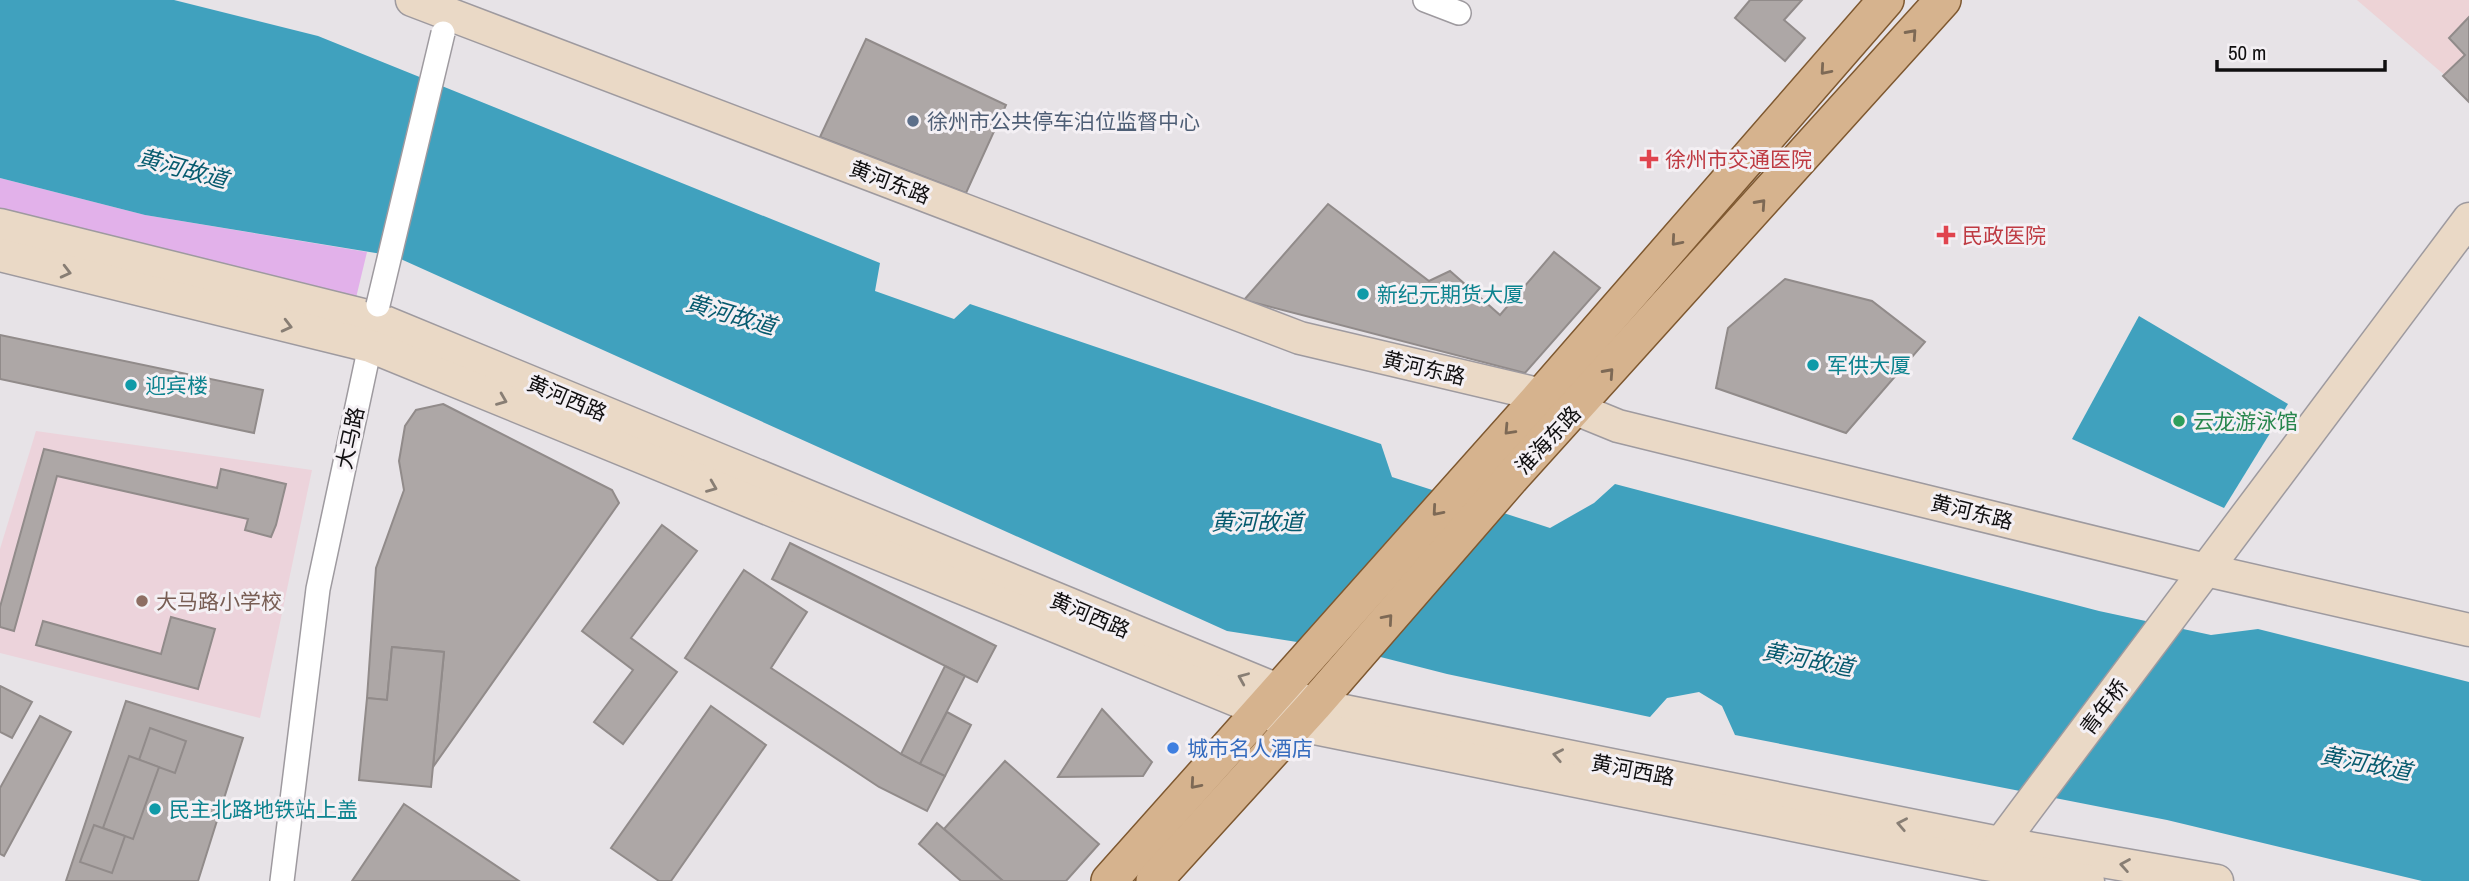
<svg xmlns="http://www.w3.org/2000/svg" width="2469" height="881" font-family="'Archivo Narrow','Noto Sans SC',sans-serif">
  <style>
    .commercial { fill: #edd3d6 }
    .education { fill: #ecd3db }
    .green { fill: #e2b1ea }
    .water { fill: #40a1be }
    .building { fill: #ada7a6; stroke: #918b8a; stroke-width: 2 }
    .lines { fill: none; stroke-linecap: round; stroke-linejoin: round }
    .street-casing { stroke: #9e9a9f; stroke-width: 26 }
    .secondary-casing { stroke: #9e9a9f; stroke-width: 35 }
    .primary-casing { stroke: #7e5830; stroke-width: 38 }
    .street { stroke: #fff; stroke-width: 23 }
    .secondary { stroke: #ead9c6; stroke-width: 32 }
    .primary { stroke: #d6b38e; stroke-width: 35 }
    .street-bridge-casing { stroke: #9e9a9f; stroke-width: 26; stroke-linecap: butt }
    .street-bridge { stroke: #fff; stroke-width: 23 }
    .oneway { stroke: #7d6955 }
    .oneway2 { stroke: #887e74 }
    .service-dot { fill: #5c6f8a; stroke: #f4f0f4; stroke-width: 2.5 }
    .health-dot { fill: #e0444e; stroke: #f4f0f4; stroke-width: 2.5 }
    .culture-dot { fill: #0f9aa8; stroke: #f4f0f4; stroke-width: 2.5 }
    .leisure-dot { fill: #2e9e5b; stroke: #f4f0f4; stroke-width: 2.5 }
    .education-dot { fill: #8d6e63; stroke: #f4f0f4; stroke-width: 2.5 }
    .shop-dot { fill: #3f7fe0; stroke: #f4f0f4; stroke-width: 2.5 }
    .labels { text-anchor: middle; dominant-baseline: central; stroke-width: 6; stroke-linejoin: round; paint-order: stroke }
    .service-label { font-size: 21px; fill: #4e5e75; stroke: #f4f0f4; text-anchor: start }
    .health-label { font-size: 21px; fill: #be3a42; stroke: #f4f0f4; text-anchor: start }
    .street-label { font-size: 21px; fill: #100f10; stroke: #f4f0f4 }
    .culture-label { font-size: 21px; fill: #0d838f; stroke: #f4f0f4; text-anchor: start }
    .leisure-label { font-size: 21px; fill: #27864d; stroke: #f4f0f4; text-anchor: start }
    .education-label { font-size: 21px; fill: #785e54; stroke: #f4f0f4; text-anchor: start }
    .shop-label { font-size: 21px; fill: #366cbe; stroke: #f4f0f4; text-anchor: start }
    .water-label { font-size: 23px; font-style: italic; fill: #065a6e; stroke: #f4f0f4 }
  </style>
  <rect width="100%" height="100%" fill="#e7e3e7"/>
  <!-- commercial -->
  <polygon class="commercial" points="2357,0 2469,0 2469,96"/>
  <!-- education -->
  <polygon class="education" points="36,431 312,470 260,718 0,653 0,549"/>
  <!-- green -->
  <polygon class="green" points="0,178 145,215 367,252 355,302 0,215"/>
  <!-- water -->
  <g class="water">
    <polygon points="0,0 174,0 318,36 880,263 875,291 954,319 970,304 1381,444 1392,477 1550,528 1594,503 1615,484 2099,611 2211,635 2258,629 2469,682 2469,881 2422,881 2167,820 1735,735 1722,706 1699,692 1667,698 1650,717 1447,674 1361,652 1227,631 394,256 145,215 0,178"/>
    <polygon points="2139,316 2288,404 2224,508 2072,439"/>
  </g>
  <!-- building -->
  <g class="building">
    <polygon points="1750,0 1802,0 1784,20 1805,38 1785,61 1735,18"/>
    <polygon points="2469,17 2469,102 2443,76 2465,55 2449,38"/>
    <polygon points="866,39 1006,105 966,193 820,137"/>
    <polygon points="1328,204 1429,281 1450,271 1500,315 1554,252 1600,288 1525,373 1244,300"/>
    <polygon points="1785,279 1872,301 1925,342 1846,433 1716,388 1728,328"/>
    <polygon points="0,335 263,390 254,433 0,379"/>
    <polygon points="443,404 612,490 619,503 433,767 444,652 392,647 387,700 367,698 376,568 404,490 399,461 405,426 416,410"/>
    <polygon points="44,449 217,488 221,469 286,484 276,525 271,537 245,530 248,519 57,476 14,631 0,627 0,607"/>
    <polygon points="662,525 697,551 631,638 677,672 623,744 594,722 633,670 582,631"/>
    <polygon points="790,543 996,646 977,682 772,579"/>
    <polygon points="744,570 807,612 771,668 901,754 945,776 927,811 879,787 685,658"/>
    <polygon points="171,617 215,629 198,689 36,645 43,621 161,654"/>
    <polygon points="392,647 444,652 431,787 359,780 367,698 387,700"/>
    <polygon points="945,666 965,676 920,764 901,754"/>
    <polygon points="0,686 32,702 12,738 0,732"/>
    <polygon points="126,701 243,738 198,881 66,881"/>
    <polygon points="711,706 766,745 671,881 659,881 611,848"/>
    <polygon points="1102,709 1152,762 1143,776 1058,777"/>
    <polygon points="947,712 971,725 945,776 920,764"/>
    <polygon points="40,716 71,732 4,856 0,854 0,788"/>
    <polygon points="150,728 186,741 175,773 139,760"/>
    <polygon points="129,756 159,767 133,839 103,828"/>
    <polygon points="1005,761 1099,844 1066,881 1003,881 944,829"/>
    <polygon points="404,804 519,881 352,881"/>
    <polygon points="937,823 1003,881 961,881 919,844"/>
    <polygon points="94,825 125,836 112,873 80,862"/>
  </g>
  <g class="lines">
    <defs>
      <g id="street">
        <polyline points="1425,0 1459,13"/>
        <polyline points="282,881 318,589 370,346"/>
      </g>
      <g id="secondary">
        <polyline points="412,0 1300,338 1542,395 1618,426 2206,570 2469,630"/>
        <polyline points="0,225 375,318 1314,705 1999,843 2217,881"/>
        <polyline points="0,255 370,346 1295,724 1986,864 2088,881"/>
        <polyline points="1989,859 2469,219"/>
      </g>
      <g id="primary">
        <polyline points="1109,881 1542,395 1886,0"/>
        <polyline points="1154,881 1314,705 1512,477 1943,0"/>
      </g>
    </defs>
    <!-- street casing -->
    <use href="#street" class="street-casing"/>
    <!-- secondary casing -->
    <use href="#secondary" class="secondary-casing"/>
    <!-- primary casing -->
    <use href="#primary" class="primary-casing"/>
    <!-- street -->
    <use href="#street" class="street"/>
    <!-- secondary -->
    <use href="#secondary" class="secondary"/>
    <!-- primary -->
    <use href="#primary" class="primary"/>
    <defs>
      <polyline id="street-bridge" points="378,305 443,33"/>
    </defs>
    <!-- street-bridge casing -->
    <use href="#street-bridge" class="street-bridge-casing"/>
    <!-- street-bridge -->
    <use href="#street-bridge" class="street-bridge"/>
  </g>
  <!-- one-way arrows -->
  <defs><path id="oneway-chevron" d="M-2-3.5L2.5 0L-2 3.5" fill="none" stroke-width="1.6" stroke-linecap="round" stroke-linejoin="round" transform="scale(1.75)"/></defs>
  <g class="oneway">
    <use href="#oneway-chevron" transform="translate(1912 34) rotate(-48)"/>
    <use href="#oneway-chevron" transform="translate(1825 70) rotate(131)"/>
    <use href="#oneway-chevron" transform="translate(1761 204) rotate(-48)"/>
    <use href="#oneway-chevron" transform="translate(1676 241) rotate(131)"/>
    <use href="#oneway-chevron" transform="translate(1609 373) rotate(-48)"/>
    <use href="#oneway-chevron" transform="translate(1509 430) rotate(133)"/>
    <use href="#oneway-chevron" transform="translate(1437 511) rotate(131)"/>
    <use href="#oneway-chevron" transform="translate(1388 619) rotate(-49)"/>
    <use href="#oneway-chevron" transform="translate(1195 784) rotate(131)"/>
  </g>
  <g class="oneway2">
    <use href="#oneway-chevron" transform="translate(66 272) rotate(14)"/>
    <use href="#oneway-chevron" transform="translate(287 326) rotate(14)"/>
    <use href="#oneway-chevron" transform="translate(502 400) rotate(22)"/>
    <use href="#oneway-chevron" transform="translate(712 487) rotate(22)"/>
    <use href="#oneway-chevron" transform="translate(1243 678) rotate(-157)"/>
    <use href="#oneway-chevron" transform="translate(1558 755) rotate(-169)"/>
    <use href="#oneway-chevron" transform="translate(1902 824) rotate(-169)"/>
    <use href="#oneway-chevron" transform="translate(2125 865) rotate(-170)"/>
  </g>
  <!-- markers -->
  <circle class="service-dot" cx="913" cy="121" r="7"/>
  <g class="health-dot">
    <path d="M1645.5 148.5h7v7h7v7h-7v7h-7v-7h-7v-7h7z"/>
    <path d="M1942.5 224.5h7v7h7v7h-7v7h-7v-7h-7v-7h7z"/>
  </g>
  <g class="culture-dot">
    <circle cx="1363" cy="294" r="7"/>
    <circle cx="1813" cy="365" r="7"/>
    <circle cx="131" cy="385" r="7"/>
    <circle cx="155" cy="809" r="7"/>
  </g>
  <circle class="leisure-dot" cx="2179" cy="421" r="7"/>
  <circle class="education-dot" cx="142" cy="601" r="7"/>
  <circle class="shop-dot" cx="1173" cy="748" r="7"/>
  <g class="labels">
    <!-- service labels -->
    <g class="service-label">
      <text x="927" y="121">徐州市公共停车泊位监督中心</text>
    </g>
    <!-- health labels -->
    <g class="health-label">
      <text x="1665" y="159">徐州市交通医院</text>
      <text x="1962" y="235">民政医院</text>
    </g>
    <!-- street labels -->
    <g class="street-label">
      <text transform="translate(890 182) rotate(21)">黄河东路</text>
      <text transform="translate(1424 368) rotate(13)">黄河东路</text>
      <text transform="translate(567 398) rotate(23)">黄河西路</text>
      <text transform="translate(350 438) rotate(-78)">大马路</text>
      <text transform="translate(1548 440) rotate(-47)">淮海东路</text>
      <text transform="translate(1972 512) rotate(14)">黄河东路</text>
      <text transform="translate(1090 615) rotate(23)">黄河西路</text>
      <text transform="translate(2104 707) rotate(-53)">青年桥</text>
      <text transform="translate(1633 770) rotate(11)">黄河西路</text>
    </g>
    <!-- culture labels -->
    <g class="culture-label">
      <text x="1377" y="294">新纪元期货大厦</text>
      <text x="1827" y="365">军供大厦</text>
      <text x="145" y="385">迎宾楼</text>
      <text x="169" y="809">民主北路地铁站上盖</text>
    </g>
    <!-- leisure labels -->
    <g class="leisure-label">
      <text x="2193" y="421">云龙游泳馆</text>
    </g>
    <!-- education labels -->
    <g class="education-label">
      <text x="156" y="601">大马路小学校</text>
    </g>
    <!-- shop labels -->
    <g class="shop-label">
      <text x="1187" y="748">城市名人酒店</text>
    </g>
    <!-- water labels -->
    <g class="water-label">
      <text transform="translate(183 168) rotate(15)">黄河故道</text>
      <text transform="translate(731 314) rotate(16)">黄河故道</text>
      <text x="1257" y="521">黄河故道</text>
      <text transform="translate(1808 659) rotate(11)">黄河故道</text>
      <text transform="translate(2366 763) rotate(11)">黄河故道</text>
    </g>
  </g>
  <!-- scale -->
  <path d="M2217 60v10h168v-10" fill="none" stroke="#100f10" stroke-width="3.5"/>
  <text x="2228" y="60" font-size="21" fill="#100f10" stroke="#f4f0f4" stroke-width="5" paint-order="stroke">50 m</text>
</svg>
